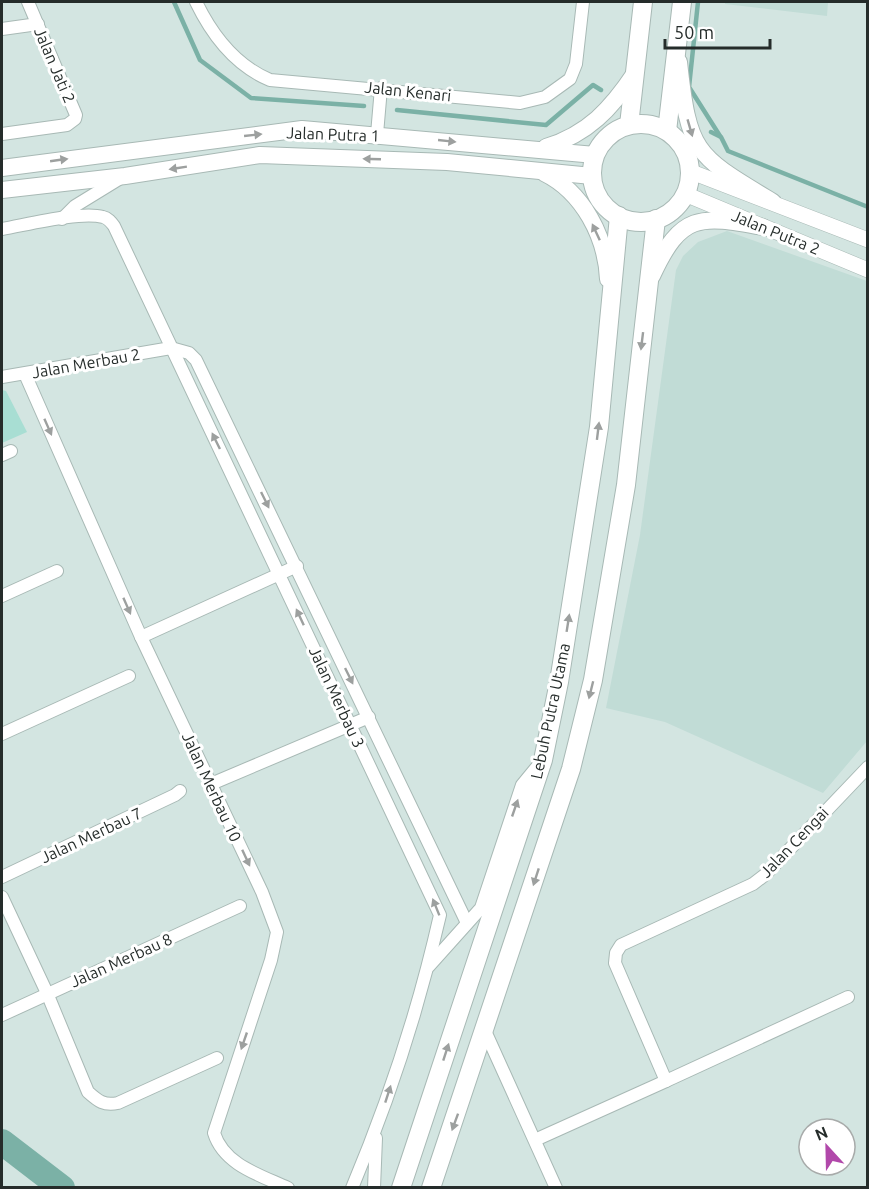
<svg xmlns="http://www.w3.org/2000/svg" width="869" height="1189" font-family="Ubuntu,sans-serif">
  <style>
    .built { fill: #c1dcd6 }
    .green { fill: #a8ded3 }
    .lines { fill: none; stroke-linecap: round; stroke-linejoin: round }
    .stream { stroke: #7bb1a6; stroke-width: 4.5 }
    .river { stroke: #7bb1a6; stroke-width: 26 }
    .minor-casing { stroke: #a8b9b5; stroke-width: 14 }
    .tertiary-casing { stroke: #a8b9b5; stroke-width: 16 }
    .secondary-casing { stroke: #a8b9b5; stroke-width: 18 }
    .primary-casing { stroke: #a8b9b5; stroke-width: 20 }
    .minor { stroke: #fff; stroke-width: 12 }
    .tertiary { stroke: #fff; stroke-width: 15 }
    .secondary { stroke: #fff; stroke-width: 16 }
    .primary { stroke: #fff; stroke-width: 18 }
    .oneway { fill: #9da09f }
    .labels { text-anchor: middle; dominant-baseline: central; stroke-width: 6; stroke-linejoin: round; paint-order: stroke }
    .street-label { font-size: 16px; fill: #252c2a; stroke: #fff }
  </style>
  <rect width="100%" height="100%" fill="#d3e5e1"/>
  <!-- built -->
  <g class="built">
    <polygon points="725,2 828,2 827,16 725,4"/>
    <polygon points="727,231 867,281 867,741 823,793 665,722 606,708 640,535 676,270 683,256 698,242"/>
  </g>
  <!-- green -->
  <polygon class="green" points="2,390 6,391 27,432 2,443"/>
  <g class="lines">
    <!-- stream -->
    <g class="stream">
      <polyline points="174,2 200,60 251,98 364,106"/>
      <polyline points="698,2 689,87 720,136"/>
      <polyline points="397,110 546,125 593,85 601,90"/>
      <polyline points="711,132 721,137 728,151 868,207"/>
    </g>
    <!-- river -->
    <polyline class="river" points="2,1142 62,1188"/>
    <defs>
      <g id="minor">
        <path d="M196 2C212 35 234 65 270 80L520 103 545 97 570 79 576 64 583 2"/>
        <polyline points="2,29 38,24"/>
        <polyline points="2,134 67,125 75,119 76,115 28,2"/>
        <polyline points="377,134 381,88"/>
        <polyline points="62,219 75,206 119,179"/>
        <path d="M2 229C26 225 80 211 103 217 108 218 111 222 114 226L440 915C419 1008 389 1100 352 1188"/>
        <path d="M25 374 141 637 262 892 277 932 271 960 214 1133C224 1165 260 1175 288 1188"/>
        <polyline points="2,377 171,348 189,353 196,360 467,923"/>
        <polyline points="2,455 11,451"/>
        <polyline points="2,596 57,571"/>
        <polyline points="141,637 297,566"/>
        <polyline points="2,734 129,676"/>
        <polyline points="211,784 369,717"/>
        <polyline points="2,877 175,795 180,791"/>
        <path d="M2 897 47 993 88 1092C98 1101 104 1106 118 1103L217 1058"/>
        <polyline points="429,966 481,908 522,785 536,768"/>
        <polyline points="2,1015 240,906"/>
        <polyline points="485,1031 556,1188"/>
        <polyline points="666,1081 848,997"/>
        <polyline points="535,1140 666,1081 615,963 616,953 621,945 753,884 766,874 868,767"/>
        <polyline points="374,1188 376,1138"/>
      </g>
      <g id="tertiary">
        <polyline points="689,171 868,240"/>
        <polyline points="685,194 868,270"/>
      </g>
      <g id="secondary">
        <path d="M679 62C689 154 695 155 773 202"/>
        <path d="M546 147C588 134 611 109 635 73"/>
        <polyline points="2,168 302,129 595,155"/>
        <path d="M544 173C583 192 606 237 608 279"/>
        <polyline points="2,190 125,176 260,155 447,162 592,176"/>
        <path d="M652 276C681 213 699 215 763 227"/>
      </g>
      <g id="primary">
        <circle cx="641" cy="173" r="49"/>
        <polyline points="629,125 643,2"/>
        <polyline points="667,131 682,2"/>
        <polyline points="401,1188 543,760 559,682 599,427 619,216"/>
        <polyline points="431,1188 571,769 593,680 626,485 656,219"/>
      </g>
    </defs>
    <!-- minor casing -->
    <use href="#minor" class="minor-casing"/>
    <!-- tertiary casing -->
    <use href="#tertiary" class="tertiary-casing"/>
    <!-- secondary casing -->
    <use href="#secondary" class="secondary-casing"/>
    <!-- primary casing -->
    <use href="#primary" class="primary-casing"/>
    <!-- minor -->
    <use href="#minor" class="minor"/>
    <!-- tertiary -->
    <use href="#tertiary" class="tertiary"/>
    <!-- secondary -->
    <use href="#secondary" class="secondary"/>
    <!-- primary -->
    <use href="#primary" class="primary"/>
  </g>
  <!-- one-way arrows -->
  <defs><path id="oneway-solid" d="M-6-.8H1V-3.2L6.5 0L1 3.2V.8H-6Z" transform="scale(1.5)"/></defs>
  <g class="oneway">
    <use href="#oneway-solid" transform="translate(690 128) rotate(74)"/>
    <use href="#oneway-solid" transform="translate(253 135) rotate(-6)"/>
    <use href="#oneway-solid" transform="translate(447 141) rotate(6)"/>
    <use href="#oneway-solid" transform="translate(372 159) rotate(-178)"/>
    <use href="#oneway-solid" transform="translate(59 160) rotate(-8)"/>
    <use href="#oneway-solid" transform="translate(178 168) rotate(171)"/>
    <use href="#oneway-solid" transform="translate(596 232) rotate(-115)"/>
    <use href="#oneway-solid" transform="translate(642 341) rotate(97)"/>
    <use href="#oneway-solid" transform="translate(48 427) rotate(66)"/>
    <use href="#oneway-solid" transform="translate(598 431) rotate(-83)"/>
    <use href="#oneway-solid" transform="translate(216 441) rotate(-116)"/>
    <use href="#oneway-solid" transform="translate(265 500) rotate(64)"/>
    <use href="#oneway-solid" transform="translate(127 606) rotate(66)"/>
    <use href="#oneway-solid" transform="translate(300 617) rotate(-115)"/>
    <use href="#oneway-solid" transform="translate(568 623) rotate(-81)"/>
    <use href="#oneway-solid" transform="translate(349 676) rotate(64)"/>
    <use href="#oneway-solid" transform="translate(591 690) rotate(104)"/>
    <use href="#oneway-solid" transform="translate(515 808) rotate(-71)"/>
    <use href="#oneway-solid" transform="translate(246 858) rotate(65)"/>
    <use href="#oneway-solid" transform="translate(536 877) rotate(108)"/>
    <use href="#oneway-solid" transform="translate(436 907) rotate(-112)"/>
    <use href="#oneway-solid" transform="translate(244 1041) rotate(109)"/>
    <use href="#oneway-solid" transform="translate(446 1052) rotate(-72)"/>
    <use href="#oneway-solid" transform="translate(388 1094) rotate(-72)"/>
    <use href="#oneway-solid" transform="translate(455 1122) rotate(110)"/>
  </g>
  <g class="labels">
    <!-- street labels -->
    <g class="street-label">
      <text transform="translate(55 65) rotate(67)">Jalan Jati 2</text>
      <text transform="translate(408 91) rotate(6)">Jalan Kenari</text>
      <text transform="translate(333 134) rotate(2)">Jalan Putra 1</text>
      <text transform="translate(776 232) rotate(22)">Jalan Putra 2</text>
      <text transform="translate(86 363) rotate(-10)">Jalan Merbau 2</text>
      <text transform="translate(337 697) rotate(65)">Jalan Merbau 3</text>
      <text transform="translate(550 711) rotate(-78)">Lebuh Putra Utama</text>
      <text transform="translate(212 787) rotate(65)">Jalan Merbau 10</text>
      <text transform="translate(91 835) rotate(-25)">Jalan Merbau 7</text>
      <text transform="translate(794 842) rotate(-46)">Jalan Cengai</text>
      <text transform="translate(121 960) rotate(-24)">Jalan Merbau 8</text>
    </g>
  </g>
  <!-- border -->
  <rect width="869" height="1189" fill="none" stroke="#252c2a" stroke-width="6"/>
  <!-- north arrow -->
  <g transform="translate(827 1147) rotate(338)"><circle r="28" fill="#ffffff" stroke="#a8abaa" stroke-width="1.5"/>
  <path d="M0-4.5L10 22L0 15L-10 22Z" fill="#b148aa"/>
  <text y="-9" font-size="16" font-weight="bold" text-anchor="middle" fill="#252c2a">N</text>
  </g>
  <!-- scale -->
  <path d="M665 39v9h105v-9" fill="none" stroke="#252c2a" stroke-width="3"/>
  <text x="674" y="39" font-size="18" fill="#252c2a" stroke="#ffffff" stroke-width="4.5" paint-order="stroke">50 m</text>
</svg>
